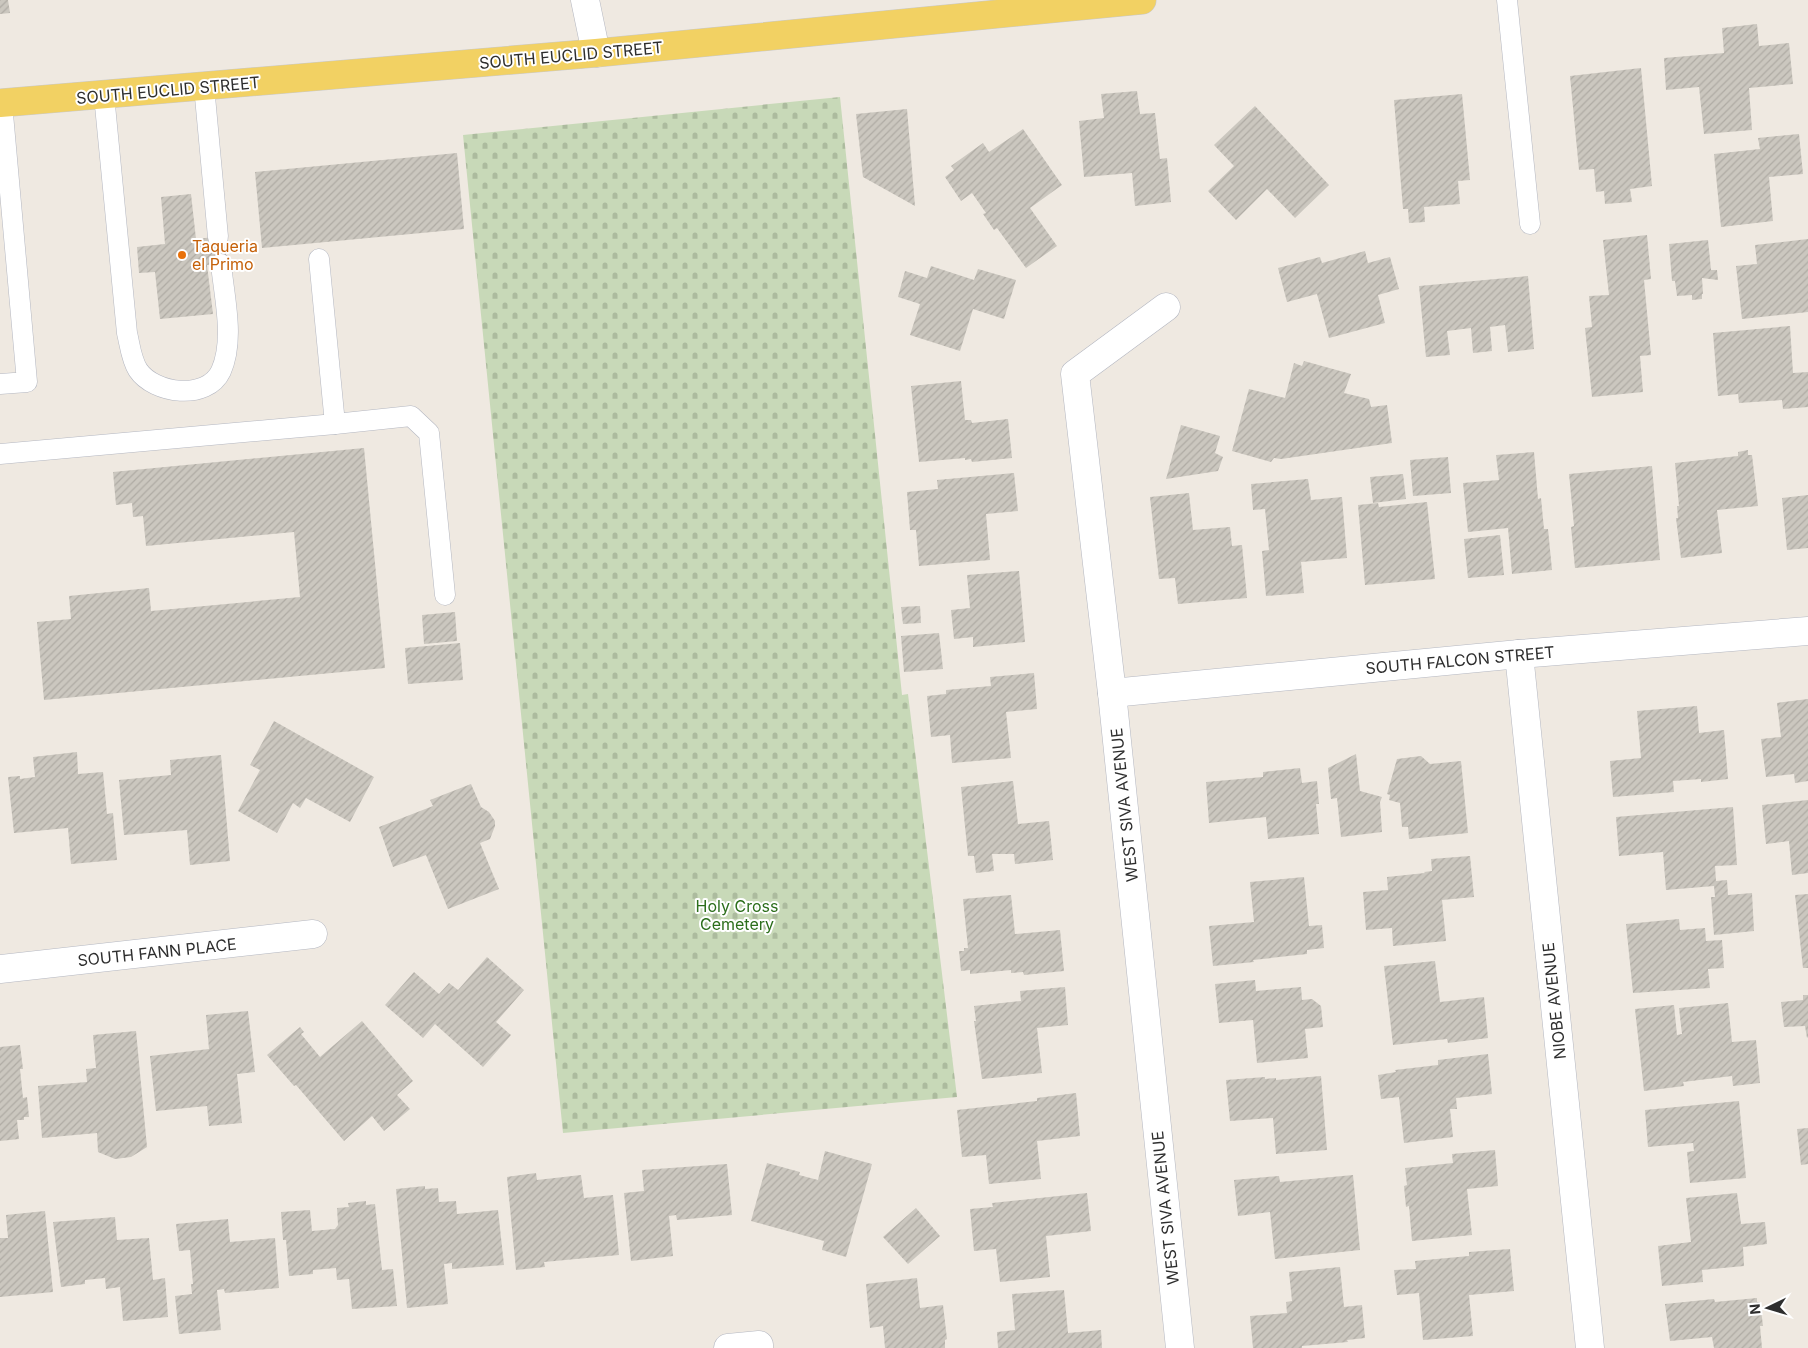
<svg xmlns="http://www.w3.org/2000/svg" width="1808" height="1348" font-family="Inter,sans-serif">
  <style>
    .cemetery { fill: url(#cemetery-stones) }
    .building { fill: url(#building-hatch) }
    .lines { fill: none; stroke-linecap: round; stroke-linejoin: round }
    .lane-casing { stroke: #b4b7c1; stroke-width: 21 }
    .street-casing { stroke: #b4b7c1; stroke-width: 29 }
    .primary-casing { stroke: #c9c9c9; stroke-width: 29 }
    .lane { stroke: #fff; stroke-width: 20 }
    .street { stroke: #fff; stroke-width: 28 }
    .primary { stroke: #f2d163; stroke-width: 28 }
    .food-dot { fill: #e8710a; stroke: #fff; stroke-width: 2 }
    .labels { text-anchor: middle; dominant-baseline: central; stroke-width: 4; stroke-linejoin: round; paint-order: stroke }
    .street-label { font-size: 16px; fill: #2e2e2e; stroke: #fff }
    .food-label { font-size: 16px; fill: #c56008; stroke: #fff; text-anchor: start }
    .park-label { font-size: 16px; fill: #2c6e1b; stroke: #fff }
  </style>
  <defs>
    <pattern id="cemetery-stones" width="16" height="16" patternUnits="userSpaceOnUse" patternTransform="scale(1.25)"><rect width="16" height="16" fill="#c8d9b8"/><path d="M2 7V4a2 2 0 0 1 4 0v3zM10 15v-3a2 2 0 0 1 4 0v3z" fill="#acbb9e"/></pattern>
    <pattern id="building-hatch" width="6" height="6" patternUnits="userSpaceOnUse" patternTransform="scale(1.25)"><rect width="6" height="6" fill="#cbc7bf"/><path d="M-1 1l2-2M0 6l6-6M5 7l2-2" fill="none" stroke="#afaba4"/></pattern>
  </defs>
  <rect width="100%" height="100%" fill="#efe9e1"/>
  <!-- cemetery -->
  <polygon class="cemetery" points="840,97 902,695 908,694 957,1097 563,1133 463,135"/>
  <!-- building -->
  <g class="building">
    <polygon points="0,0 8,0 10,13 0,14"/>
    <polygon points="1757,24 1759,46 1789,43 1793,84 1749,88 1752,130 1704,134 1699,87 1666,90 1664,58 1724,53 1722,28"/>
    <polygon points="1641,68 1652,186 1630,189 1632,202 1605,204 1604,191 1596,192 1594,169 1579,170 1570,76"/>
    <polygon points="1137,91 1140,114 1155,113 1160,159 1167,158 1171,202 1135,206 1132,173 1084,177 1079,121 1104,118 1101,94"/>
    <polygon points="1462,94 1470,180 1458,181 1460,204 1424,207 1425,222 1409,223 1408,209 1403,209 1394,100"/>
    <polygon points="1255,106 1329,185 1295,218 1267,189 1236,220 1208,191 1234,166 1214,145"/>
    <polygon points="907,109 915,206 863,177 856,114"/>
    <polygon points="1023,129 1062,185 1030,208 1057,246 1026,268 997,228 994,230 983,214 986,213 972,193 961,201 945,177 954,170 951,166 983,143 989,152"/>
    <polygon points="1799,134 1803,174 1769,177 1773,221 1721,227 1714,154 1760,149 1758,138"/>
    <polygon points="457,153 464,229 262,248 255,172"/>
    <polygon points="191,194 196,239 224,236 227,263 207,265 213,314 160,319 155,272 139,273 137,247 165,244 161,197"/>
    <polygon points="1647,235 1651,279 1644,280 1651,355 1640,356 1643,392 1592,397 1585,328 1592,327 1589,296 1609,295 1603,240"/>
    <polygon points="1808,239 1808,312 1742,319 1736,266 1757,264 1755,245"/>
    <polygon points="1708,240 1711,270 1717,270 1718,280 1702,278 1703,294 1702,294 1702,299 1692,300 1692,295 1677,296 1675,281 1672,281 1669,244"/>
    <polygon points="1365,251 1368,263 1390,257 1399,289 1378,295 1385,323 1329,338 1317,294 1287,302 1278,268 1320,257 1322,263"/>
    <polygon points="931,266 974,280 978,269 1016,280 1004,319 973,309 960,351 910,335 920,304 898,297 905,271 927,278"/>
    <polygon points="1528,276 1534,349 1508,352 1505,325 1490,327 1492,351 1473,353 1471,328 1447,331 1450,355 1426,357 1419,286"/>
    <polygon points="1790,326 1793,373 1808,372 1808,407 1783,409 1782,400 1739,403 1738,394 1718,396 1713,333"/>
    <polygon points="1304,361 1351,374 1344,393 1369,399 1371,407 1387,405 1392,443 1281,459 1274,458 1271,462 1232,451 1249,389 1285,398 1294,363 1302,366"/>
    <polygon points="961,381 965,420 971,420 972,423 1008,419 1012,458 972,462 971,459 965,460 965,458 919,462 911,386"/>
    <polygon points="1181,425 1220,436 1215,453 1223,457 1218,471 1166,479"/>
    <polygon points="364,448 385,668 44,700 37,622 71,619 69,596 149,588 151,611 300,597 294,532 146,546 143,516 133,517 132,503 116,505 113,472"/>
    <polygon points="1748,450 1748,455 1752,455 1758,506 1717,510 1722,553 1681,558 1676,518 1678,518 1677,506 1679,506 1675,463 1738,456 1738,452"/>
    <polygon points="1534,452 1538,499 1541,498 1544,529 1548,529 1552,570 1512,574 1508,528 1468,532 1463,483 1499,480 1496,455"/>
    <polygon points="1448,457 1451,493 1413,496 1410,460"/>
    <polygon points="1652,466 1660,560 1575,568 1571,527 1574,526 1569,474"/>
    <polygon points="1014,473 1018,511 986,514 990,560 919,566 916,530 910,530 907,492 938,489 937,480"/>
    <polygon points="1403,474 1406,499 1373,503 1370,477"/>
    <polygon points="1308,479 1311,500 1342,497 1347,558 1301,562 1304,593 1266,596 1262,551 1269,550 1265,509 1253,510 1251,484"/>
    <polygon points="1189,493 1193,530 1230,527 1232,546 1242,545 1247,598 1178,604 1175,578 1159,579 1150,497"/>
    <polygon points="1808,495 1808,548 1787,550 1782,498"/>
    <polygon points="1427,502 1435,579 1365,585 1358,505 1378,503 1379,507"/>
    <polygon points="1500,535 1504,575 1468,578 1464,539"/>
    <polygon points="1019,571 1025,642 973,647 973,637 954,639 951,610 970,608 967,575"/>
    <polygon points="920,606 921,623 903,624 901,607"/>
    <polygon points="455,612 457,641 424,644 422,615"/>
    <polygon points="939,633 943,669 904,672 901,636"/>
    <polygon points="460,643 463,680 408,684 405,648"/>
    <polygon points="1034,673 1037,709 1006,712 1011,758 952,763 950,735 931,737 927,696 946,694 946,690 991,686 990,677"/>
    <polygon points="1808,699 1808,781 1795,783 1794,774 1766,777 1761,739 1781,737 1777,703"/>
    <polygon points="1697,706 1699,733 1724,730 1728,779 1701,782 1701,779 1673,781 1674,792 1613,797 1610,761 1641,758 1637,711"/>
    <polygon points="274,721 374,777 350,822 306,798 300,808 293,803 277,833 238,811 260,770 250,765"/>
    <polygon points="77,752 78,774 103,772 107,814 113,813 117,860 71,864 68,828 14,833 8,777 20,776 20,779 35,777 33,757"/>
    <polygon points="1356,754 1360,791 1382,797 1380,802 1382,832 1341,837 1337,798 1331,799 1328,768"/>
    <polygon points="221,755 230,861 190,865 187,830 124,835 119,780 171,775 170,760"/>
    <polygon points="1421,756 1430,764 1461,761 1468,833 1409,839 1408,827 1402,827 1400,803 1389,800 1390,795 1387,794 1397,759"/>
    <polygon points="1300,768 1302,783 1317,781 1319,804 1316,804 1319,834 1268,839 1266,817 1209,823 1206,782 1263,777 1263,772"/>
    <polygon points="1013,781 1018,824 1049,821 1053,860 1015,864 1014,854 992,854 994,871 976,873 974,856 968,856 961,787"/>
    <polygon points="471,784 481,807 489,812 495,821 495,826 490,839 480,843 499,889 448,909 426,855 393,867 379,827 433,806 430,800"/>
    <polygon points="1808,800 1808,873 1792,875 1789,841 1766,844 1762,805"/>
    <polygon points="1733,807 1737,865 1715,866 1716,881 1727,880 1728,895 1752,893 1754,931 1714,935 1711,897 1715,897 1714,886 1666,890 1663,852 1619,856 1616,817"/>
    <polygon points="1470,856 1474,897 1442,900 1446,941 1393,946 1392,928 1366,930 1363,892 1388,890 1387,877 1425,873 1424,872 1432,871 1431,859"/>
    <polygon points="1304,877 1309,926 1322,925 1324,948 1307,950 1307,954 1253,960 1254,962 1213,966 1209,926 1254,922 1250,882"/>
    <polygon points="1808,894 1808,968 1803,968 1795,895"/>
    <polygon points="1011,895 1015,934 1060,930 1064,971 1024,975 1023,972 1011,973 1011,970 970,974 970,970 961,971 959,951 964,951 964,948 968,948 963,899"/>
    <polygon points="1679,919 1680,930 1705,928 1706,941 1722,940 1724,968 1708,969 1710,988 1633,993 1626,924"/>
    <polygon points="487,957 524,990 496,1022 511,1035 483,1067 435,1024 423,1038 385,1005 414,972 439,994 449,983 458,990"/>
    <polygon points="1435,961 1440,1002 1484,997 1488,1038 1448,1043 1447,1039 1393,1045 1384,966"/>
    <polygon points="1255,980 1256,991 1301,987 1302,1000 1312,999 1321,1006 1323,1027 1305,1029 1308,1058 1257,1063 1253,1020 1219,1023 1215,984"/>
    <polygon points="1065,987 1068,1025 1037,1028 1042,1073 982,1079 974,1021 976,1021 974,1006 1021,1001 1020,991"/>
    <polygon points="1803,995 1808,995 1808,1037 1807,1038 1805,1026 1784,1027 1781,1002 1803,1000"/>
    <polygon points="1728,1003 1732,1042 1756,1040 1760,1083 1733,1086 1732,1076 1683,1082 1684,1086 1644,1091 1635,1009 1674,1005 1677,1035 1682,1034 1679,1008"/>
    <polygon points="248,1011 255,1072 237,1074 242,1123 209,1126 207,1106 156,1111 150,1056 209,1049 206,1015"/>
    <polygon points="362,1021 413,1081 397,1095 410,1109 384,1131 372,1116 344,1141 296,1085 294,1086 267,1055 300,1027 304,1032 301,1034 320,1057"/>
    <polygon points="136,1031 147,1147 131,1157 115,1159 98,1152 97,1133 42,1138 38,1086 87,1082 86,1069 96,1068 93,1035"/>
    <polygon points="20,1045 23,1069 20,1069 23,1098 27,1097 29,1117 24,1117 24,1120 17,1120 19,1139 0,1141 0,1047"/>
    <polygon points="1488,1054 1492,1094 1456,1098 1457,1109 1450,1109 1453,1137 1404,1143 1399,1097 1381,1099 1378,1075 1396,1072 1395,1070 1438,1065 1438,1060"/>
    <polygon points="1321,1076 1327,1150 1276,1154 1273,1118 1230,1121 1226,1080 1265,1077 1265,1079 1276,1078 1276,1080"/>
    <polygon points="1076,1093 1080,1136 1037,1141 1041,1179 989,1184 986,1155 962,1157 957,1110 1037,1101 1037,1098"/>
    <polygon points="1739,1101 1746,1178 1690,1183 1687,1152 1694,1151 1693,1143 1648,1147 1645,1110"/>
    <polygon points="1808,1128 1808,1164 1801,1165 1797,1129"/>
    <polygon points="1495,1150 1498,1186 1467,1189 1472,1235 1412,1241 1409,1206 1406,1207 1404,1186 1407,1185 1405,1168 1453,1163 1452,1154"/>
    <polygon points="825,1151 872,1164 846,1257 822,1250 824,1241 751,1221 767,1163 800,1172 799,1175 818,1180"/>
    <polygon points="727,1164 732,1215 677,1220 676,1215 669,1216 673,1256 631,1261 624,1193 644,1191 642,1170"/>
    <polygon points="536,1173 537,1180 581,1175 584,1198 613,1195 619,1255 544,1262 545,1267 516,1270 507,1177"/>
    <polygon points="1353,1175 1360,1250 1275,1259 1270,1212 1238,1216 1234,1180 1279,1176 1280,1182"/>
    <polygon points="425,1186 425,1189 438,1188 439,1202 456,1201 457,1214 498,1210 504,1265 452,1269 452,1263 444,1264 448,1304 407,1308 396,1189"/>
    <polygon points="1087,1193 1091,1231 1046,1236 1050,1277 1000,1282 996,1249 974,1251 970,1209 993,1207 992,1203"/>
    <polygon points="1737,1193 1741,1224 1765,1222 1767,1244 1743,1247 1744,1266 1702,1270 1703,1282 1662,1286 1658,1246 1691,1242 1686,1198"/>
    <polygon points="366,1201 366,1205 375,1204 382,1270 393,1269 397,1306 352,1309 349,1279 337,1280 336,1268 313,1270 313,1274 289,1276 286,1240 283,1240 281,1212 310,1210 312,1231 335,1229 338,1225 337,1208 349,1207 348,1203"/>
    <polygon points="916,1208 940,1236 908,1264 883,1237"/>
    <polygon points="45,1211 53,1292 0,1297 0,1238 8,1238 6,1215"/>
    <polygon points="115,1217 117,1240 149,1238 153,1280 165,1278 168,1317 123,1321 120,1287 106,1289 105,1278 85,1280 85,1284 61,1287 53,1222"/>
    <polygon points="228,1219 230,1242 275,1238 279,1288 225,1293 224,1289 217,1290 221,1330 179,1334 175,1296 192,1294 191,1284 193,1284 190,1250 179,1251 176,1224"/>
    <polygon points="1510,1249 1514,1291 1469,1295 1473,1336 1423,1340 1419,1293 1397,1295 1394,1270 1416,1269 1415,1261 1469,1256 1469,1252"/>
    <polygon points="1340,1267 1344,1307 1362,1305 1365,1338 1347,1340 1348,1342 1302,1346 1302,1348 1253,1348 1250,1316 1287,1313 1286,1302 1292,1301 1289,1272"/>
    <polygon points="917,1278 920,1308 943,1305 947,1339 945,1340 945,1348 885,1348 883,1326 870,1328 866,1284"/>
    <polygon points="1064,1290 1068,1333 1101,1330 1102,1348 998,1348 997,1332 1015,1330 1012,1294"/>
    <polygon points="1757,1298 1757,1302 1760,1302 1763,1326 1760,1326 1762,1348 1714,1348 1712,1337 1670,1341 1665,1304 1714,1299 1715,1302"/>
  </g>
  <g class="lines">
    <defs>
      <g id="lane">
        <polyline points="1507,0 1530,224"/>
        <polyline points="204,86 218,237"/>
        <path d="M104 95 127 333C130 345 131 359 138 370 154 394 207 401 221 371 235 340 224 296 221 264"/>
        <polyline points="319,259 335,424 411,416 429,433 445,595"/>
        <polyline points="0,384 27,382 2,103"/>
        <polyline points="0,454 335,424"/>
      </g>
      <g id="street">
        <polyline points="585,0 596,53"/>
        <polyline points="1166,307 1075,374 1112,693 1180,1348"/>
        <polyline points="1519,654 1590,1348"/>
        <polyline points="1112,693 1519,654 1808,631"/>
        <polyline points="0,969 313,934"/>
        <polyline points="728,1348 759,1345 759,1348"/>
      </g>
      <polyline id="primary" points="0,103 596,53 1142,0"/>
    </defs>
    <!-- lane casing -->
    <use href="#lane" class="lane-casing"/>
    <!-- street casing -->
    <use href="#street" class="street-casing"/>
    <!-- primary casing -->
    <use href="#primary" class="primary-casing"/>
    <!-- lane -->
    <use href="#lane" class="lane"/>
    <!-- street -->
    <use href="#street" class="street"/>
    <!-- primary -->
    <use href="#primary" class="primary"/>
  </g>
  <!-- markers -->
  <circle class="food-dot" cx="182" cy="255" r="5"/>
  <g class="labels">
    <!-- street labels -->
    <g class="street-label">
      <text transform="translate(571 55) rotate(-5)">SOUTH EUCLID STREET</text>
      <text transform="translate(168 90) rotate(-5)">SOUTH EUCLID STREET</text>
      <text transform="translate(1460 660) rotate(-5)">SOUTH FALCON STREET</text>
      <text transform="translate(1124 805) rotate(-96)">WEST SIVA AVENUE</text>
      <text transform="translate(157 952) rotate(-6)">SOUTH FANN PLACE</text>
      <text transform="translate(1554 1001) rotate(-96)">NIOBE AVENUE</text>
      <text transform="translate(1165 1208) rotate(-96)">WEST SIVA AVENUE</text>
    </g>
    <!-- food labels -->
    <g class="food-label">
      <text x="192" y="246">Taqueria<tspan x="192" dy="18">el Primo</tspan></text>
    </g>
    <!-- park labels -->
    <g class="park-label">
      <text x="737" y="906">Holy Cross<tspan x="737" dy="18">Cemetery</tspan></text>
    </g>
  </g>
  <!-- north arrow -->
  <g transform="translate(1768 1308) rotate(265)" stroke="#ffffff" stroke-width="4" paint-order="stroke">
  <path d="M0-4L9 19L0 12L-9 19Z" fill="#2e2e2e"/>
  <text y="-8" font-size="14" font-weight="bold" text-anchor="middle" fill="#2e2e2e">N</text>
  </g>
</svg>
